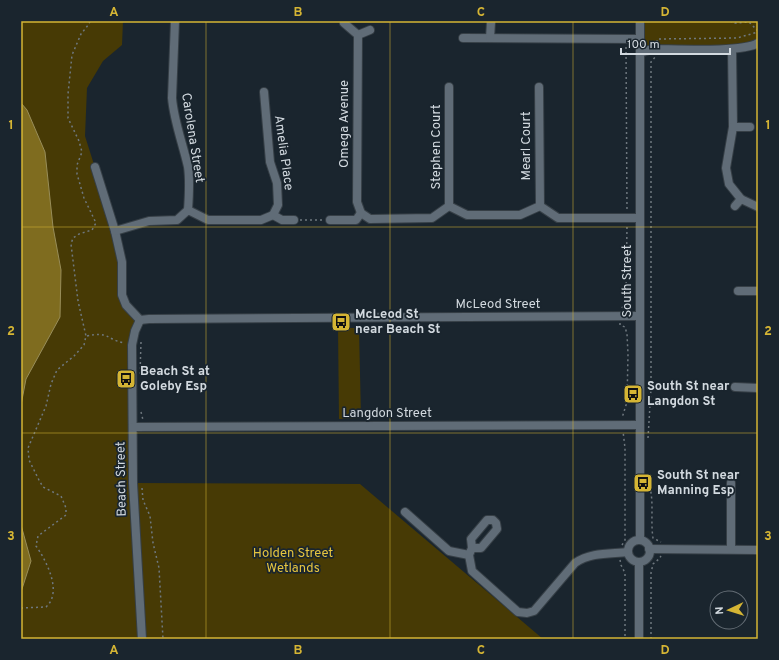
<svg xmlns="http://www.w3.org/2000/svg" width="779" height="660" font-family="Overpass,sans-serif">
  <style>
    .green { fill: #473a05 }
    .water { fill: #7f6c1f; stroke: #988d59 }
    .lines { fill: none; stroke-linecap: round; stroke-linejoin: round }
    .minor-casing { stroke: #363f46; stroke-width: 10 }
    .path { stroke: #6f787f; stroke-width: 1.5; stroke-dasharray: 2 3; stroke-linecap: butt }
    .minor { stroke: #606c77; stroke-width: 8 }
    .grid { fill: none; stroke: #d5b534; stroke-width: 1; stroke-opacity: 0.55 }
    .labels { text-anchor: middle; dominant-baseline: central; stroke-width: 3.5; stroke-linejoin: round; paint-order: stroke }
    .street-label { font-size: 13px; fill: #d2d9df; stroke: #1a252e }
    .poi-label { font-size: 13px; font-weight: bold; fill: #d2d9df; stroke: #1a252e; text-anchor: start }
    .park-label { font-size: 13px; fill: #e6c53f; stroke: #1a252e }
    .neatline { fill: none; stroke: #d5b534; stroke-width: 1.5 }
    .grid-label { font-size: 13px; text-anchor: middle; font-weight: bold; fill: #d5b534 }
  </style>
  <rect width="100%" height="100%" fill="#1a252e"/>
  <!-- green -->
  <g class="green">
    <polygon points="21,21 123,21 122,45 103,61 87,88 85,136 115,231 122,295 140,320 135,331 133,483 360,484 543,639 21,639"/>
    <polygon points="636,21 758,21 758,43 640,53 640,23"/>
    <polygon points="338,328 359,328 361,418 339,419"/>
  </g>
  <!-- water -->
  <g class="water">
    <polygon points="21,103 27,110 45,152 53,227 61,270 60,317 26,379 21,405"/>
    <polygon points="21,525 31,561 21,592"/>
  </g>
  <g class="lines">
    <defs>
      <g id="minor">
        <path d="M175 21 172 98C174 122 183 144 188 167 190 181 189 196 188 210"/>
        <polyline points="344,23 358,35 370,30"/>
        <polyline points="358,35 357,202 361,213 370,219 432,218 449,206 467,215 520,215 540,206 558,218 640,218"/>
        <polyline points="463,38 640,39"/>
        <polyline points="490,38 491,22"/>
        <polyline points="732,49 733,127 726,168 729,184 741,199 758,207"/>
        <path d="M640 53 652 49C674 49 742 53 758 43"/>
        <polyline points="449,87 449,206"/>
        <polyline points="539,87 540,206"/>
        <polyline points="733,127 750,127"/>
        <polyline points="95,167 115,231 122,262 122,295 126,305 140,320"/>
        <polyline points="735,206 741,199"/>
        <polyline points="273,215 282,220 294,220"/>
        <polyline points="330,220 356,220 361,213"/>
        <polyline points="115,231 149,221 177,220 188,210 208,220 261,220 273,215 278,205 277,183 270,162 264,92"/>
        <polyline points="738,291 758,291"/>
        <polyline points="140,320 149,319 640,316"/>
        <polyline points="140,320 135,331 132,345 133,483 142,639"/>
        <polyline points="735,387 758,388"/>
        <polyline points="133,427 640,425"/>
        <polyline points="405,512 449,551 469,555"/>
        <polyline points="640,540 640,23"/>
        <circle cx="639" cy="551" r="11"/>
        <path d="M472 548H481L497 529 496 523 493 520H487L471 539 472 548 469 555 472 571 518 612 527 613 534 611 575 563C591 552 610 554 628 552"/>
        <polyline points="649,549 758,550"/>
        <polyline points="731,549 731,483"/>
        <polyline points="639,639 639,562"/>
      </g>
    </defs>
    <!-- minor casing -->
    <use href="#minor" class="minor-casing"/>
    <!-- path -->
    <g class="path">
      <polyline points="730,21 735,23 749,22 758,31"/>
      <polyline points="657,42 657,39 737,38 758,32"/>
      <polyline points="626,47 627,211"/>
      <polyline points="300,220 323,220"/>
      <polyline points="622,308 626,300 627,225"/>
      <polyline points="620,323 620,325 625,327 627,334 628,354 627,402 622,418"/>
      <path d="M87 336C108 331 106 339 124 343"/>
      <polyline points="140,374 141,342"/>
      <polyline points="141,412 143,420"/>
      <polyline points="648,438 651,389 651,62 656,56"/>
      <path d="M648 482C655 498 650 519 653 538L661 542"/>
      <polyline points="142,488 143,500 150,516 153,543 159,568 163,639"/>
      <polyline points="622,545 625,540 625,448 623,431"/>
      <polyline points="620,560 621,565 625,573 625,639"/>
      <path d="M21 608 46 607C63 592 46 560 36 546L38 536 66 515V508L61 496 43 487 39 480 29 460 28 448 46 406 51 384 57 370 74 356 84 345 86 336 78 301 71 244 73 238 79 234 92 230 96 223 84 198 77 174V165L82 152 79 141 68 118V94L72 55 81 34 89 24 90 21"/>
      <polyline points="651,639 651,573 653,564 659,559 661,556"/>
    </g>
    <!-- minor -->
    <use href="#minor" class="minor"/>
  </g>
  <!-- grid -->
  <path class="grid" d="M206 21V639M390 21V639M573 21V639M21 227H758M21 433H758"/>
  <!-- icons -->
  <defs>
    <symbol id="bus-square" viewBox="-11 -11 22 22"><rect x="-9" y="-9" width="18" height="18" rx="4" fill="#d5b534" stroke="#1a252e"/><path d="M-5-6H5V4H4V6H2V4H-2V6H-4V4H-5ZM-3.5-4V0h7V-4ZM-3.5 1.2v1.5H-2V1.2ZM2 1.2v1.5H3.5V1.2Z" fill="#111"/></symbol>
  </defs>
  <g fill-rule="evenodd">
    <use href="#bus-square" x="330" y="311" width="22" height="22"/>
    <use href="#bus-square" x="115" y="368" width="22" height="22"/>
    <use href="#bus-square" x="622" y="383" width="22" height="22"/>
    <use href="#bus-square" x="632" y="472" width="22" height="22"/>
  </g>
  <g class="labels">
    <!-- street labels -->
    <g class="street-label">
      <text transform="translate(345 124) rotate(-90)">Omega Avenue</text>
      <text transform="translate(192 138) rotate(81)">Carolena Street</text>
      <text transform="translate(527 146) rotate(-90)">Mearl Court</text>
      <text transform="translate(437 147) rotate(-90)">Stephen Court</text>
      <text transform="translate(283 153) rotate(82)">Amelia Place</text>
      <text transform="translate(628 281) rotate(-90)">South Street</text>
      <text x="498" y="305">McLeod Street</text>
      <text x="387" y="414">Langdon Street</text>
      <text transform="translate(122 479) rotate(-91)">Beach Street</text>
    </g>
    <!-- poi labels -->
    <g class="poi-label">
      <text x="355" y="315">McLeod St<tspan x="355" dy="15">near Beach St</tspan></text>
      <text x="140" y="372">Beach St at<tspan x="140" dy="15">Goleby Esp</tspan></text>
      <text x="647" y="387">South St near<tspan x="647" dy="15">Langdon St</tspan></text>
      <text x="657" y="476">South St near<tspan x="657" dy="15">Manning Esp</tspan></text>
    </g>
    <!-- park labels -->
    <g class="park-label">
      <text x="293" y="554">Holden Street<tspan x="293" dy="15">Wetlands</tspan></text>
    </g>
  </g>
  <!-- border -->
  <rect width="779" height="660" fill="none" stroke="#1a252e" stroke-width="44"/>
  <!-- north arrow -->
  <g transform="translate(729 610) rotate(266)"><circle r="19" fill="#1a252e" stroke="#646d75"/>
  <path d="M0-3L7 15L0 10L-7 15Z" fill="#d5b534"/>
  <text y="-6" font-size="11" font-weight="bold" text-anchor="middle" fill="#d2d9df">N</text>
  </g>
  <!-- scale -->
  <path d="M621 48v6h109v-6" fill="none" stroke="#d2d9df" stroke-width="2"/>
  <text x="627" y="48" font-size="12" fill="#d2d9df" stroke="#1a252e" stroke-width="3" paint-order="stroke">100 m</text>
  <rect x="22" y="22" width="735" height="616" class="neatline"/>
  <g class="grid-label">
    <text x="114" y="16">A</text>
    <text x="298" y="16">B</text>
    <text x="481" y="16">C</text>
    <text x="665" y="16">D</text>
    <text x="11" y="129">1</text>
    <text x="768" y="129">1</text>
    <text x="11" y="335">2</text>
    <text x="768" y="335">2</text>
    <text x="11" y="540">3</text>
    <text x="768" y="540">3</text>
    <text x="114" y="654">A</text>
    <text x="298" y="654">B</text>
    <text x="481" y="654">C</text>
    <text x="665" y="654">D</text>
  </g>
</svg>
